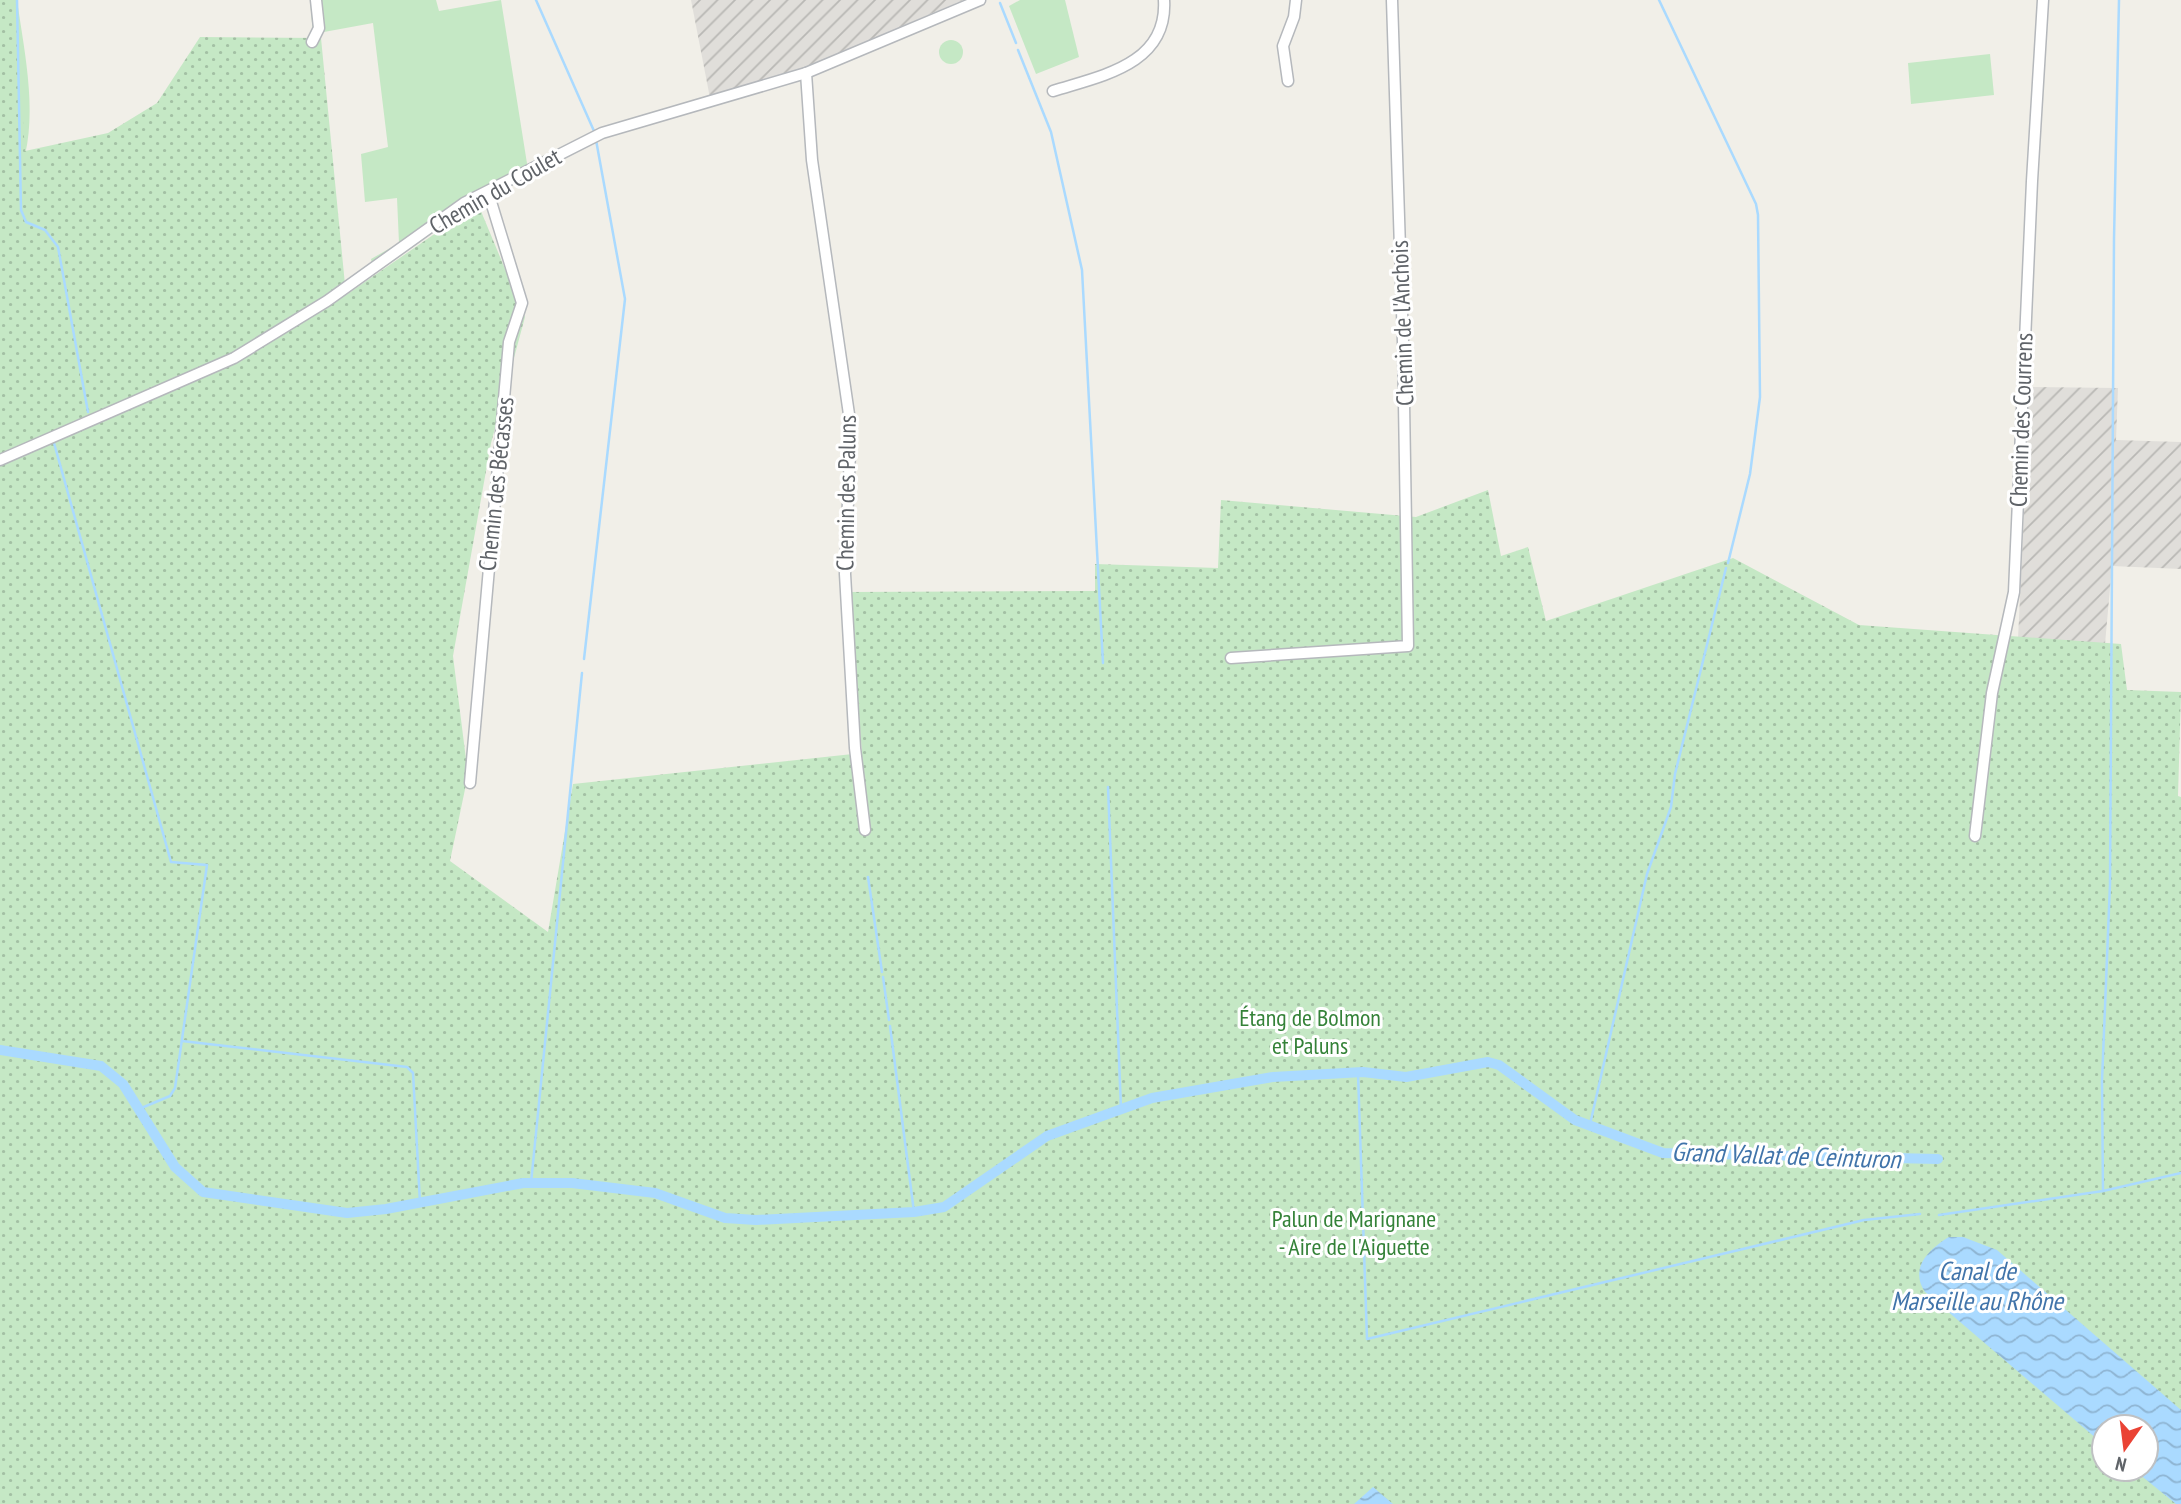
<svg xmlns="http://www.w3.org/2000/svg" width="2181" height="1504" font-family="'PT Sans Narrow',sans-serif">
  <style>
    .industrial { fill: url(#industrial-furrows) }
    .green { fill: #c5e8c5 }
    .park { fill: url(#park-dots); fill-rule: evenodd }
    .water { fill: url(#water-waves) }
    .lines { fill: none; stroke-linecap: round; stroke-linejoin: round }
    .stream { stroke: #aadaff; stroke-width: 2.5 }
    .canal { stroke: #aadaff; stroke-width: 10 }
    .minor-casing { stroke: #b5b8bc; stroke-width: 13 }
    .minor { stroke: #fff; stroke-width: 10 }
    .labels { text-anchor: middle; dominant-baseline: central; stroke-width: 6; stroke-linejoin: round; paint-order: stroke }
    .street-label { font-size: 24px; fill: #5f6368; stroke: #fff }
    .park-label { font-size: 24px; fill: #348238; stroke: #fff }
    .water-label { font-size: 26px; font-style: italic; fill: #4174aa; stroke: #fff }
  </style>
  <defs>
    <pattern id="industrial-furrows" width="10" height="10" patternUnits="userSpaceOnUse" patternTransform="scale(1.75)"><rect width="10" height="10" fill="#e0deda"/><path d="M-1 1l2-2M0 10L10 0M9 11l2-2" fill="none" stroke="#b9b8b5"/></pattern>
    <pattern id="park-dots" width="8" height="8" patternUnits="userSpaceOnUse" patternTransform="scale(1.75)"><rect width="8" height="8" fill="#c5e8c5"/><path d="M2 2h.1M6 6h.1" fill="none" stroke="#a3c0a4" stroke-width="1.8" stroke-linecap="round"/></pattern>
    <pattern id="water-waves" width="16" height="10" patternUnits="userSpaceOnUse" patternTransform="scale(1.75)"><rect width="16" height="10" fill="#aadaff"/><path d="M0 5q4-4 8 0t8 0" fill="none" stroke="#8eb4d2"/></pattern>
  </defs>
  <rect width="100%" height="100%" fill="#f1efe8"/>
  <!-- industrial -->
  <g class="industrial">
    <polygon points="691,0 963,0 814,64 710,98"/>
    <polygon points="2030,387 2118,388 2116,440 2181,442 2181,569 2112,566 2105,644 2018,639"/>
  </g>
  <!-- green -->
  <g class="green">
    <path d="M0 0H17C25 57 40 121 19 175Z"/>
    <polygon points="310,0 436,0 439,11 501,0 529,176 467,206 374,273 371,259 399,243 397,198 365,202 361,154 388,147 373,23 313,34"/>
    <polygon points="1020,0 1065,0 1079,57 1036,74 1009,6"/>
    <circle cx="951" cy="52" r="12"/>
    <polygon points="1990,54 1994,95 1911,104 1908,63"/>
  </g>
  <!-- park -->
  <path class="park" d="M0 0H15L25 151 108 133 157 103 200 37 321 38 346 295 478 204 525 317 491 443 453 656 468 775 450 861 548 932 573 784 862 753 849 592 1095 591V564L1218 568 1221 500 1416 517 1488 490 1501 556 1528 547 1546 621 1733 558 1859 625 2121 644 2127 690 2181 692 2178 796 2181 797V1504H0ZM2104 1427H2146V1469H2104Z"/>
  <!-- water -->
  <g class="water">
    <path d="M1949 1237H1963L1997 1250 2181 1410V1504H2176L2133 1469H2146V1427H2104V1445L1925 1292C1909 1268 1929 1249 1949 1237Z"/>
    <polygon points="1373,1487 1393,1504 1354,1504"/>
  </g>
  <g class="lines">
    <!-- stream -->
    <g class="stream">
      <polyline points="17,0 21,210 26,222 45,230 58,247 88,412"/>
      <polyline points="536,0 594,131"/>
      <polyline points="1659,0 1756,204 1758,215 1760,397 1750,474 1728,563"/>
      <polyline points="1000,3 1016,43"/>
      <polyline points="1018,50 1051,132 1082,270 1103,663"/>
      <polyline points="54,443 171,862 207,865 175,1088 170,1096 139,1109"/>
      <polyline points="584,659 625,299 596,140"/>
      <polyline points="1108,787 1121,1109"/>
      <polyline points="868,877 882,972"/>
      <polyline points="883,977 889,1020"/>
      <polyline points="890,1026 914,1212"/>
      <polyline points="182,1041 407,1067 413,1073 420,1203"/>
      <polyline points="1358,1073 1367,1339 1864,1220 1920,1214"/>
      <polyline points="1587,1125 1591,1120 1647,874 1671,807 1675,774 1726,568"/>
      <polyline points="531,1183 582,673"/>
      <polyline points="2103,1191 2102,1081 2110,884 2114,239 2119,0"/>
      <polyline points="1939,1215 2103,1191 2181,1173"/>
    </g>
    <!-- canal -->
    <polyline class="canal" points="0,1050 101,1066 123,1084 175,1167 203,1192 347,1213 386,1209 523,1183 572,1183 655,1193 725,1218 756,1220 914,1212 944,1207 1047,1136 1152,1098 1273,1077 1363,1072 1406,1077 1488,1062 1499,1065 1575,1120 1663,1153 1938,1159"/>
    <defs>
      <g id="minor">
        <polyline points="312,42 319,28 316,0"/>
        <polyline points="806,73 812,160 851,428 845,574 855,748 865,830"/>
        <polyline points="1288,81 1283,46 1294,17 1296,0"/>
        <path d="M1053 91C1100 76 1168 65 1164 0"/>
        <polyline points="0,460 234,358 327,301 464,203 602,133 806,73 980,0"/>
        <polyline points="1231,658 1408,646 1403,342 1392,0"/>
        <polyline points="470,783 509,342 522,303 488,192"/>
        <polyline points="1975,836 1992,693 2014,592 2032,181 2043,0"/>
      </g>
    </defs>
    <!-- minor casing -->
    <use href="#minor" class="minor-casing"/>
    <!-- minor -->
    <use href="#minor" class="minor"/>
  </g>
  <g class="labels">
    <!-- street labels -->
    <g class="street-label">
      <text transform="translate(495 191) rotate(-30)">Chemin du Coulet</text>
      <text transform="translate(1402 323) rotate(-92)">Chemin de l'Anchois</text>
      <text transform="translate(2021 420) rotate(-88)">Chemin des Courrens</text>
      <text transform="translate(496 484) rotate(-84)">Chemin des Bécasses</text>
      <text transform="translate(846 493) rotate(-89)">Chemin des Paluns</text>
    </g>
    <!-- park labels -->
    <g class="park-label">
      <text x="1310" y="1017">Étang de Bolmon<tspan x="1310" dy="28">et Paluns</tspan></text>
      <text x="1354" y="1218">Palun de Marignane<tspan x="1354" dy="28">- Aire de l'Aiguette</tspan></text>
    </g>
    <!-- water labels -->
    <g class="water-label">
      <text transform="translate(1786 1155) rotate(2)">Grand Vallat de Ceinturon</text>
      <text x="1977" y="1270">Canal de<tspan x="1977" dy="30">Marseille au Rhône</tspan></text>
    </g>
  </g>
  <!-- north arrow -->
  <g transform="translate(2125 1448) rotate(194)"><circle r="33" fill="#ffffff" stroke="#bfc1c3" stroke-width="2"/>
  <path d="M0-5L12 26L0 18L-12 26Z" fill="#ea4335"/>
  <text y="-10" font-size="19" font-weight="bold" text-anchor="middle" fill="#5f6368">N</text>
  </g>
</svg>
